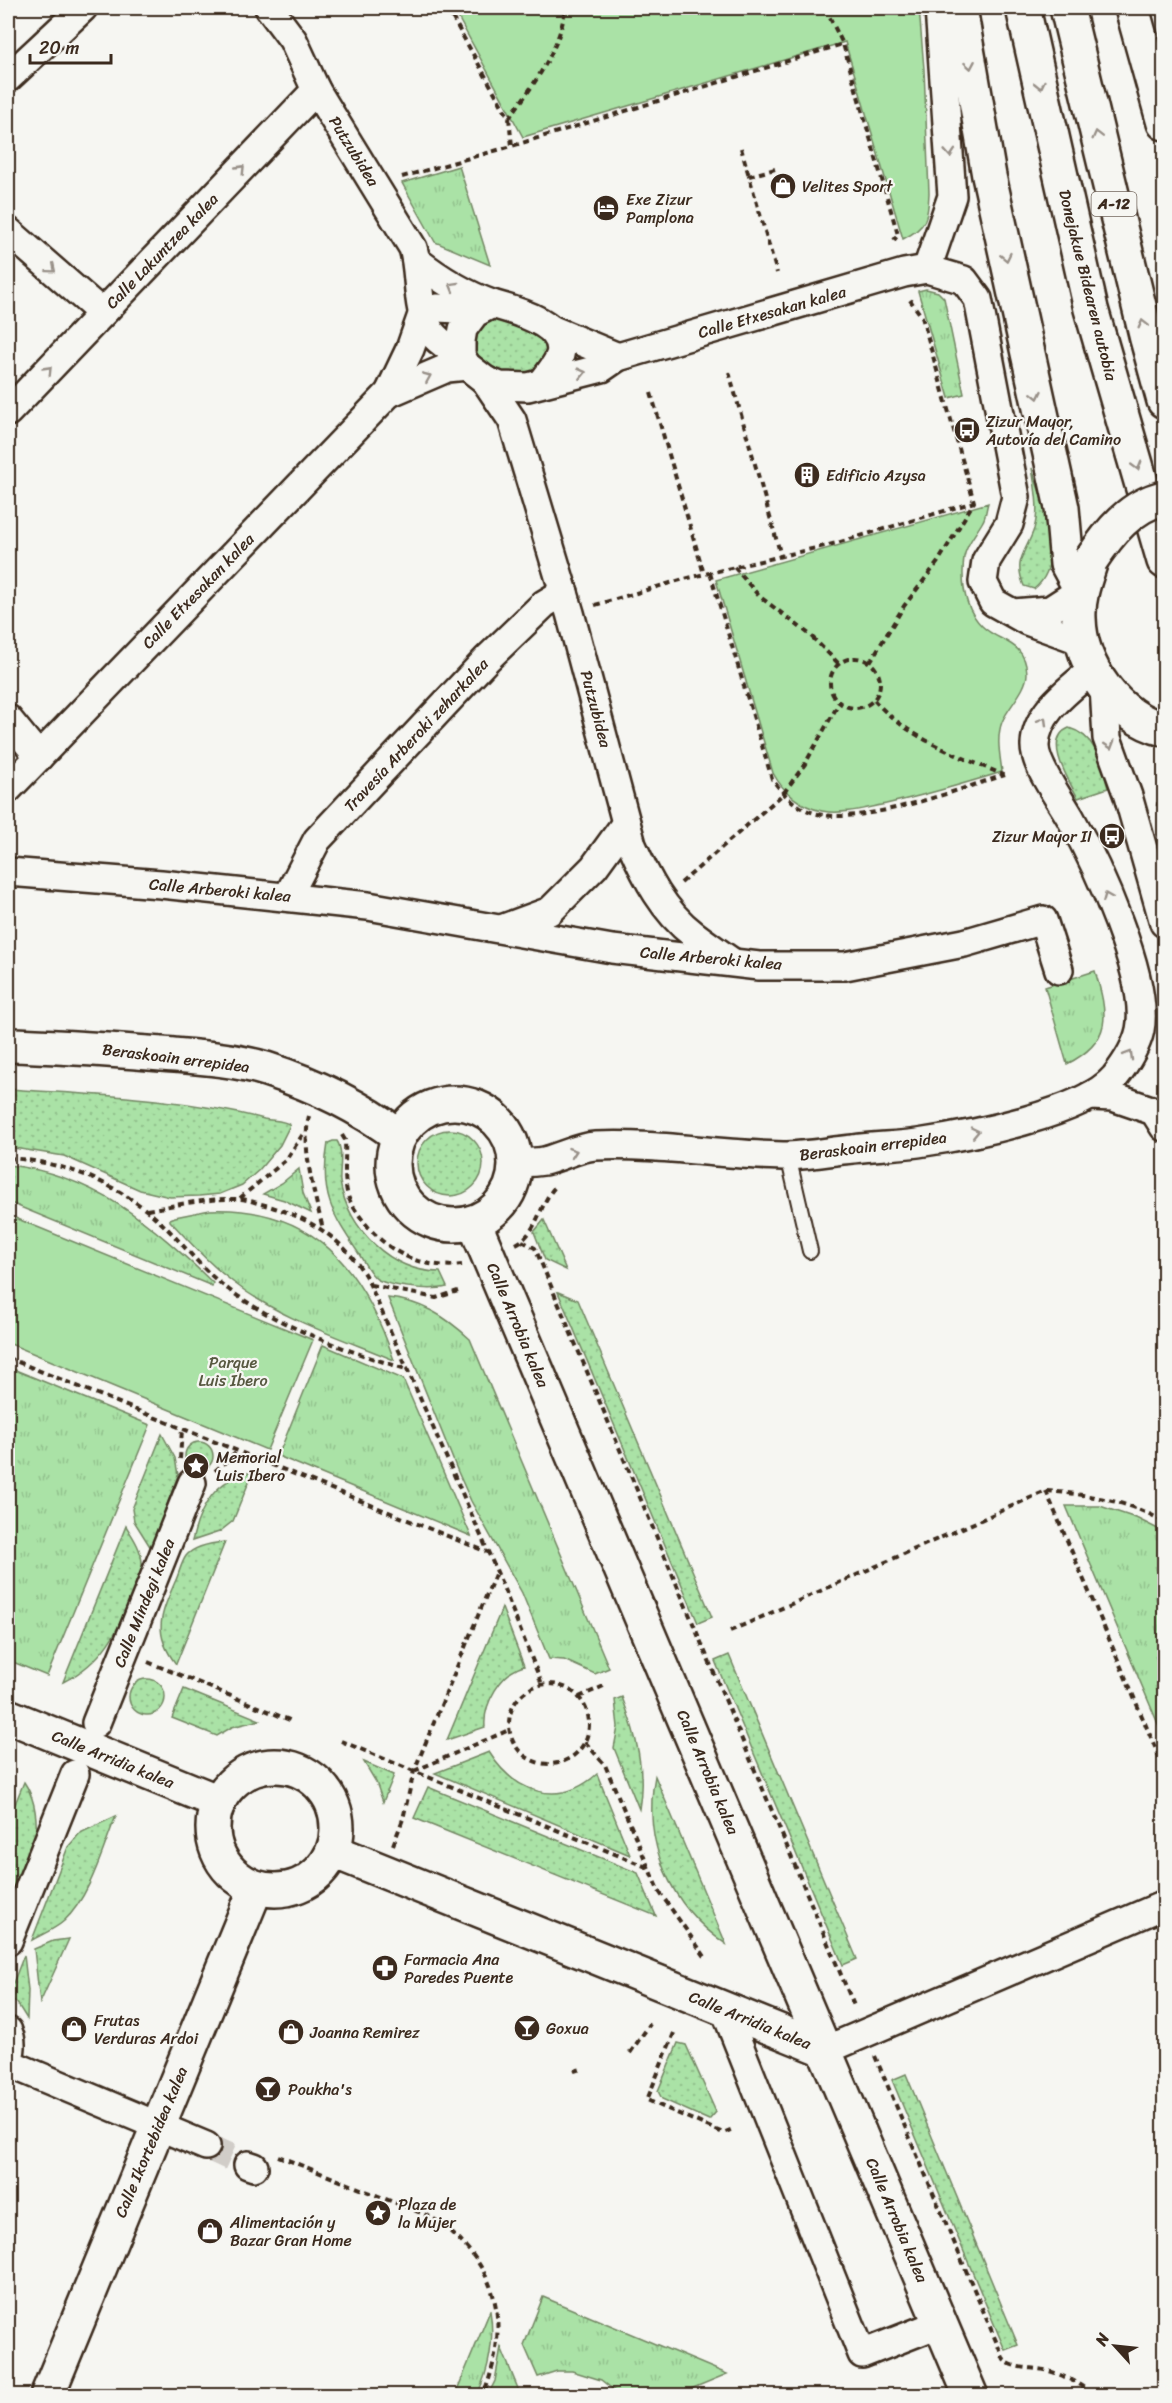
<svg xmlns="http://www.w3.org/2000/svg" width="1172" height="2403" font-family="Sriracha,sans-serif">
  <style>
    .grass { fill: url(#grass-tufts); stroke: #728662; stroke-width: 1.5 }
    .park { fill: #aae2a6; stroke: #728662; stroke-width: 1.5 }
    .garden { fill: url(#garden-dots); stroke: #728662; stroke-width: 1.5 }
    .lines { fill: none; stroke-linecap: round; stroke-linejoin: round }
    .street-tunnel { stroke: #d1cdc8; stroke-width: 27; stroke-dasharray: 27 14; stroke-linecap: butt }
    .lane-casing { stroke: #3b2a1e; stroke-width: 18 }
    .street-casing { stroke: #3b2a1e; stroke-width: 32 }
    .secondary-casing { stroke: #3b2a1e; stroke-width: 38 }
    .highway-casing { stroke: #3b2a1e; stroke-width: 38 }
    .path { stroke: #3b2a1e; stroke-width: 4; stroke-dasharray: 6 4.5; stroke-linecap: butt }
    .lane { stroke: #f6f6f2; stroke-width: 14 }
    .street { stroke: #f6f6f2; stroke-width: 27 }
    .secondary { stroke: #f6f6f2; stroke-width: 33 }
    .highway { stroke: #f6f6f2; stroke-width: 33 }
    .secondary-bridge-casing { stroke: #3b2a1e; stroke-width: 38; stroke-linecap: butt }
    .secondary-bridge { stroke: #f6f6f2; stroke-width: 33 }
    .oneway { stroke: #989088 }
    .labels { text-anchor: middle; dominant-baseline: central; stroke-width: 4.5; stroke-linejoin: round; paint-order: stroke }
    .shield { fill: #f6f6f2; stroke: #73675e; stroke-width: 1.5 }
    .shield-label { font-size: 15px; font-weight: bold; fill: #3b2a1e }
    .street-label { font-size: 16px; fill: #3b2a1e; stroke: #f6f6f2 }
    .poi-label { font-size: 16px; fill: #3b2a1e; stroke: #f6f6f2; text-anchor: start }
    .park-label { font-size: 16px; fill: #575840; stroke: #f6f6f2 }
  </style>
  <defs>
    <pattern id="grass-tufts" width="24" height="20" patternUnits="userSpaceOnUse" patternTransform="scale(1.5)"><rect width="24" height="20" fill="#aae2a6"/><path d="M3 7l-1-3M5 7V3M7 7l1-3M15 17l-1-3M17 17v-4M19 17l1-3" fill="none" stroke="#93c28e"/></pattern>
    <pattern id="garden-dots" width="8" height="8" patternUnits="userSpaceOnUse" patternTransform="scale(1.5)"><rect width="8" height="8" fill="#aae2a6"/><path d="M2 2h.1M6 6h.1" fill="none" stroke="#93c28e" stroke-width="1.8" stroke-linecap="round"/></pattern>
  </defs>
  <rect width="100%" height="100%" fill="#f6f6f2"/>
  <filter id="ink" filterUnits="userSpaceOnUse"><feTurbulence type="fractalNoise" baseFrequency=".0167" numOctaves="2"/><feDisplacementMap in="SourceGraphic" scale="12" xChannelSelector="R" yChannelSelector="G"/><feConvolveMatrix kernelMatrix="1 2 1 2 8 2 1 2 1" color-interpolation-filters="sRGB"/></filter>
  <g filter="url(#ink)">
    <!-- grass -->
    <g class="grass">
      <polygon points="459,166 490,265 435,242 402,183"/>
      <polygon points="926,289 938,292 944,298 964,394 949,398 918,291"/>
      <path d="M1095 971C1108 1014 1113 1041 1067 1064L1045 987Z"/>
      <path d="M8 1165C94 1174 153 1225 213 1283L212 1286 8 1202Z"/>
      <polygon points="299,1169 303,1193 311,1213 284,1200 263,1194 282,1183"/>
      <path d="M210 1210C315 1206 363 1269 394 1360 339 1337 280 1319 233 1282 209 1264 190 1242 170 1221V1219L175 1217Z"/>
      <path d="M388 1298C421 1301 445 1316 470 1339L609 1668 595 1674 564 1660 549 1659 522 1593 471 1501 458 1472Z"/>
      <polygon points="323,1345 403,1379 471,1536 278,1456"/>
      <polygon points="8,1367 150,1425 47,1676 8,1660"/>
      <polygon points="1066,1506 1100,1506 1136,1518 1164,1532 1164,1738"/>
      <polygon points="543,2297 727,2374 674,2396 620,2395 601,2380 572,2371 557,2371 538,2377 524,2345"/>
      <path d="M490 2311C495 2339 489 2370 477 2395H455Z"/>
      <polygon points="501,2347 519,2391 515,2395 488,2395 495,2381"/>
    </g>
    <!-- park -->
    <g class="park">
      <path d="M453 8H919L924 69 929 193C928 218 927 227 903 239L845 42 523 137Z"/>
      <path d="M988 503C986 509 986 516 983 521 976 534 967 542 964 557 961 582 964 608 982 626 999 643 1025 640 1027 673 1027 690 1008 707 1002 722 996 738 1000 755 1002 772 963 784 925 795 886 804 866 808 843 815 822 811 801 807 783 792 773 773L716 580Z"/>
      <polygon points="8,1215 313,1340 267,1450 8,1343"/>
    </g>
    <!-- garden -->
    <g class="garden">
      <path d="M488 316 522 321 546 343 547 356C544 361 539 368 535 371 517 384 492 369 476 361L472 338Z"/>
      <path d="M1032 468C1042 502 1068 562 1034 589L1024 586C1013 559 1026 553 1034 529 1040 509 1035 488 1032 468Z"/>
      <path d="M1069 728C1097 736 1101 764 1108 788L1078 798C1069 781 1042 739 1069 728Z"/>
      <path d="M8 1089C94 1095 180 1097 264 1119 273 1121 284 1120 290 1125L280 1145 259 1170 242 1185 220 1194 199 1196 170 1197 140 1190 64 1156 8 1147Z"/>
      <circle cx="450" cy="1163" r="33"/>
      <path d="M333 1141H337C344 1151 339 1170 340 1182 348 1229 391 1272 440 1272L447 1287C430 1291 394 1287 378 1280 370 1275 364 1262 359 1254 332 1214 319 1194 328 1143Z"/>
      <polygon points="544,1220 566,1270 545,1260 534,1232"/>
      <polygon points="558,1292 578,1300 712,1617 698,1623"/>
      <polygon points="162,1434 175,1458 178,1475 151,1548 134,1521 132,1509"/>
      <circle cx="199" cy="1456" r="14"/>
      <path d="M253 1472 233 1521 219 1532 192 1541C200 1506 216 1478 253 1472Z"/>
      <path d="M126 1526C133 1537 142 1550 142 1564 143 1572 137 1582 134 1590 120 1630 102 1663 63 1682Z"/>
      <path d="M225 1542 176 1664C152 1633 161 1614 175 1582 179 1574 181 1563 186 1556 194 1546 213 1543 225 1542Z"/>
      <path d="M502 1608 524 1666C501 1672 483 1704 485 1727L447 1740Z"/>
      <polygon points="729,1655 857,1959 843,1965 715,1661"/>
      <circle cx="147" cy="1697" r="18"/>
      <polygon points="184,1689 260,1720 232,1727 217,1736 172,1718"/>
      <path d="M622 1697C636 1734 646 1770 639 1809L614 1748 618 1727 615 1700Z"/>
      <path d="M489 1752C514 1792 558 1809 597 1774L630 1855 435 1773Z"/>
      <polygon points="364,1762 394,1775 383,1802 376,1782"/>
      <path d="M655 1776 726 1944C670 1907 642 1842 655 1776Z"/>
      <path d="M24 1782C34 1797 37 1814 36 1832L8 1907V1821Z"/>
      <polygon points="428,1787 638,1873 656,1916 414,1818"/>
      <path d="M116 1816C103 1848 90 1897 64 1921 55 1929 43 1934 32 1940L68 1847 80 1833Z"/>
      <polygon points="69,1939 40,2003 34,1949 53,1941"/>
      <polygon points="24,1955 28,1990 27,2019 17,2003 8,1996"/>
      <polygon points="678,2043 686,2045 716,2112 709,2120 662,2099 658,2091"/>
      <polygon points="906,2074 1018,2345 1005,2350 892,2080"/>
    </g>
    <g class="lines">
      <!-- street-tunnel -->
      <polyline class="street-tunnel" points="206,2146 248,2165"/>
      <defs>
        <polyline id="lane" points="788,1156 810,1251"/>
        <g id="street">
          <path d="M269 8 293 40 316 90 413 248C421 274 415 309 431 332 438 342 451 349 461 356"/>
          <polyline points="8,78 83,8"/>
          <polyline points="8,231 102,313"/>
          <path d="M417 261C440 279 464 294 492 304"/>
          <polyline points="927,269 952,196 939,8"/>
          <polyline points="423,312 437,308 480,310"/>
          <polyline points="553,330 618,357"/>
          <path d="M485 380 512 420 570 613 632 845C646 877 664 912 693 934 706 944 719 953 732 962"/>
          <path d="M543 382C549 373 557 365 560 355 568 323 513 310 492 304L475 313 463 329 461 341V356L467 366 485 380 500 386 528 387 602 368 618 357 904 273 927 269 964 280 978 299 1016 497 1009 524 986 561 983 582 993 602 1027 621 1082 641"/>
          <polyline points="389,393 447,368 467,366"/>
          <polyline points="8,412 316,90"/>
          <polyline points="1014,613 1050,610 1081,590"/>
          <polyline points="1104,687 1107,738 1128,796 1164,923"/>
          <polyline points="8,719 39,757"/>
          <polyline points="8,789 389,393 410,349 423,312"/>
          <polyline points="8,872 161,884 368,906 612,949 759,966 845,966 964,943 1043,920 1059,970"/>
          <polyline points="288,896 317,840 487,659 544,604 564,592"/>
          <polyline points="504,928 550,911 594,867 626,823"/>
          <polyline points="1090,1096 1113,1097 1154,1111 1164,1127"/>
          <path d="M516 1163C527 1162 538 1163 548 1160 563 1156 579 1147 595 1146 658 1143 720 1155 783 1156 806 1156 830 1151 853 1149 875 1146 896 1146 918 1143 966 1136 1084 1114 1115 1077 1126 1063 1136 1048 1140 1030 1150 979 1096 863 1070 817 1060 799 1034 765 1035 745 1036 712 1070 689 1092 670"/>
          <polyline points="96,1723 192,1483"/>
          <polyline points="8,1941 75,1774"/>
          <polyline points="725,2010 862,2354 941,2323"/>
          <path d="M8 2031C13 2042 11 2052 8 2063L206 2146"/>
          <polyline points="826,2050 1164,1905"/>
          <polyline points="248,2165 254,2167"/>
        </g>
        <g id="secondary">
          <path d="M1090 564C1084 582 1078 599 1079 618 1080 666 1117 718 1164 729"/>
          <path d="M8 1045C59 1046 110 1050 162 1054 196 1057 233 1059 266 1069 313 1084 359 1106 399 1136"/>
          <circle cx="454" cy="1164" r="61"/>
          <polyline points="474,1222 971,2396"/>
          <polyline points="8,1716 219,1802"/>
          <circle cx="275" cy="1828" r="62"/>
          <polyline points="333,1851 826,2050"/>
          <polyline points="47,2396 256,1888"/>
        </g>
        <g id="highway">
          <polyline points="960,8 989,176 1062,508 1067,564 1081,590"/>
          <polyline points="1023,8 1091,309 1164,561"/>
          <polyline points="1067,8 1147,339 1164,401"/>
          <polyline points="1132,8 1164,123"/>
        </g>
      </defs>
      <!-- lane casing -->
      <use href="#lane" class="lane-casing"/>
      <!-- street casing -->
      <use href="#street" class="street-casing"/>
      <!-- secondary casing -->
      <use href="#secondary" class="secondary-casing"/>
      <!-- highway casing -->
      <use href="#highway" class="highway-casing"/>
      <!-- path -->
      <g class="path">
        <polyline points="447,8 509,118 512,146"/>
        <polyline points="825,8 843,44 898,235 894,240"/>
        <path d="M509 118C533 86 561 48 565 8"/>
        <polyline points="741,148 749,176"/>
        <polyline points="775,169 749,176 777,273"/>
        <polyline points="402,177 512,146 843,44"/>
        <polyline points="729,372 781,556"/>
        <polyline points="651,393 704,574"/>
        <polyline points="734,567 759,596 809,634 838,663"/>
        <path d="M710 573 772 779C783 794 795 807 814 813 859 827 959 789 1005 775"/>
        <polyline points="595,605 684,579 837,543 974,502"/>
        <circle cx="855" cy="683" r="25"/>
        <polyline points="870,662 904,606 938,562 974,502 922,317 910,300"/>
        <path d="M874 700C907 738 959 756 1004 775"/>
        <polyline points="1156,804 1164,805"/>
        <polyline points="681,883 783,794 805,764 839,703"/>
        <path d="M309 1116C301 1150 315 1196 323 1229"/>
        <path d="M342 1135 345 1140C346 1159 343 1178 348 1196 351 1205 359 1215 365 1223 390 1254 422 1269 462 1265"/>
        <path d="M8 1158C57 1161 107 1179 146 1210 176 1232 197 1267 228 1289 277 1326 347 1351 406 1369"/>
        <polyline points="240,1198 286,1160 305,1131"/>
        <path d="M147 1210C177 1205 208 1198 238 1199 247 1199 256 1203 265 1205 309 1217 350 1242 370 1285L497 1572 542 1684"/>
        <polyline points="522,1241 535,1248 855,2008"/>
        <path d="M516 1244C538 1233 539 1204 555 1187"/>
        <polyline points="371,1285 436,1298 458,1291"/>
        <polyline points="8,1358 487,1552"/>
        <polyline points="180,1459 182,1429"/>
        <polyline points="215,1471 237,1452"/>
        <polyline points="1046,1491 1164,1768"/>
        <path d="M730 1631 1046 1491C1086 1494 1130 1501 1164 1522"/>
        <polyline points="148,1662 292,1721"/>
        <circle cx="549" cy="1724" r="40"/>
        <polyline points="579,1697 606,1685"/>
        <polyline points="341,1741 649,1868"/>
        <polyline points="585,1742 605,1765 658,1890 706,1958"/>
        <polyline points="414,1771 509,1730"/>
        <polyline points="393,1845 403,1819 414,1771 496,1572"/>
        <polyline points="674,2033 647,2100 723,2133 733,2129"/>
        <polyline points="630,2053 650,2024"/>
        <path d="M875 2056 1004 2360C1016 2370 1030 2367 1044 2370 1063 2374 1080 2384 1095 2396"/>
        <polyline points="574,2071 581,2069"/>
        <path d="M278 2156 431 2217C499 2263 512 2322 483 2396"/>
        <polyline points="567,2396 570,2396"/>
      </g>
      <!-- lane -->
      <use href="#lane" class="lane"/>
      <!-- street -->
      <use href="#street" class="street"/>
      <!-- secondary -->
      <use href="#secondary" class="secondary"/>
      <!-- highway -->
      <use href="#highway" class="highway"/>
      <defs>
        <path id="secondary-bridge" d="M1091 560C1109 533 1131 505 1164 498"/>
      </defs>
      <!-- secondary-bridge casing -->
      <use href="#secondary-bridge" class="secondary-bridge-casing"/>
      <!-- secondary-bridge -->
      <use href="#secondary-bridge" class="secondary-bridge"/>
    </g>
    <!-- one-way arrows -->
    <defs><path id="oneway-chevron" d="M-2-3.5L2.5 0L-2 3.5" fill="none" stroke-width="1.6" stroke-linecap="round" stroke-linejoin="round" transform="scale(1.5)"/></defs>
    <g class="oneway">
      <use href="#oneway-chevron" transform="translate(970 65) rotate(80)"/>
      <use href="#oneway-chevron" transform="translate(1040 85) rotate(77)"/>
      <use href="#oneway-chevron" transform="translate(1097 135) rotate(-104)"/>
      <use href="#oneway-chevron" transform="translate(950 153) rotate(86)"/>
      <use href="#oneway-chevron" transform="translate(241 169) rotate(-46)"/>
      <use href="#oneway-chevron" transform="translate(1006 257) rotate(78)"/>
      <use href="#oneway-chevron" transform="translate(52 269) rotate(40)"/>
      <use href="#oneway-chevron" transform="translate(453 286) rotate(-150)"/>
      <use href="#oneway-chevron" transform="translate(1143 324) rotate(-104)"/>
      <use href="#oneway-chevron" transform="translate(48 370) rotate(-46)"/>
      <use href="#oneway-chevron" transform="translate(582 373) rotate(-13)"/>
      <use href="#oneway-chevron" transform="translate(427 377) rotate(-23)"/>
      <use href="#oneway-chevron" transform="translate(1037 395) rotate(78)"/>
      <use href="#oneway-chevron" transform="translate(1137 466) rotate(74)"/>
      <use href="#oneway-chevron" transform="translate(1043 721) rotate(-60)"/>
      <use href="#oneway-chevron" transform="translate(1110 745) rotate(73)"/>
      <use href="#oneway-chevron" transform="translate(1107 897) rotate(-112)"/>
      <use href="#oneway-chevron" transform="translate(1129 1055) rotate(-60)"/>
      <use href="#oneway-chevron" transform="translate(975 1132) rotate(-12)"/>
      <use href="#oneway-chevron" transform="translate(573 1152) rotate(-19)"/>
    </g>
  </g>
  <!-- icons -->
  <defs>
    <symbol id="shop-disc" viewBox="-11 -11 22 22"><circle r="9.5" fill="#3b2a1e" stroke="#f6f6f2"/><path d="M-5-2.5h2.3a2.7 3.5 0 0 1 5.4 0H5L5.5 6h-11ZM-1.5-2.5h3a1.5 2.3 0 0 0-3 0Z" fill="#fff"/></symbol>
    <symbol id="hotel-disc" viewBox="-11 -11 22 22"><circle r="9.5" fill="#3b2a1e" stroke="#f6f6f2"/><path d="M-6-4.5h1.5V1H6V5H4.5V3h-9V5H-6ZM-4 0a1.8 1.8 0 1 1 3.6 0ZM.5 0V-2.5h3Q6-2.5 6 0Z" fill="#fff"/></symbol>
    <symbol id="bus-disc" viewBox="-11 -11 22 22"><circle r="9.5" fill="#3b2a1e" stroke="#f6f6f2"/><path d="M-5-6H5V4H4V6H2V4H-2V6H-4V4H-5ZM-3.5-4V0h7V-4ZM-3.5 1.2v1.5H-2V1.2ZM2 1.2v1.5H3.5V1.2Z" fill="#fff"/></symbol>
    <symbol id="building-disc" viewBox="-11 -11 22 22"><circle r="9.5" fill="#3b2a1e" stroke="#f6f6f2"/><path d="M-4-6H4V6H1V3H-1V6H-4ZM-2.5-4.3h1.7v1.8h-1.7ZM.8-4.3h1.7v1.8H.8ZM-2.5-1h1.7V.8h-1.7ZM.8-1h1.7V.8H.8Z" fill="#fff"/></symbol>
    <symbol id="sight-disc" viewBox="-11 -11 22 22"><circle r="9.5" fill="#3b2a1e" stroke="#f6f6f2"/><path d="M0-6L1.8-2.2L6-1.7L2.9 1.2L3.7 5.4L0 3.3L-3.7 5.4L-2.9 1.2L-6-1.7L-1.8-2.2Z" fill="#fff"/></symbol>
    <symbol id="pharmacy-disc" viewBox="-11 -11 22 22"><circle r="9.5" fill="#3b2a1e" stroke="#f6f6f2"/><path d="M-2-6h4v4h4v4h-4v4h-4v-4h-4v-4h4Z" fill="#fff"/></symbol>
    <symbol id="bar-disc" viewBox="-11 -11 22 22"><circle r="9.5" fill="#3b2a1e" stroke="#f6f6f2"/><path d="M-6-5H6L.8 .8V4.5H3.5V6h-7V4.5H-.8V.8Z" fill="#fff"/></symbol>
  </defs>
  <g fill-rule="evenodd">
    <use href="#shop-disc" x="768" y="171" width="30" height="30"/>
    <use href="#hotel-disc" x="591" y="193" width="30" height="30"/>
    <use href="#bus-disc" x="952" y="415" width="30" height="30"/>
    <use href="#building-disc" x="792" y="460" width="30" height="30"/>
    <use href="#bus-disc" x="1097" y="821" width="30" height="30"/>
    <use href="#sight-disc" x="181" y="1451" width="30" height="30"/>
    <use href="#pharmacy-disc" x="370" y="1953" width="30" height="30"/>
    <use href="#bar-disc" x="512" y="2013" width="30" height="30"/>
    <use href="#shop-disc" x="59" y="2014" width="30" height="30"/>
    <use href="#shop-disc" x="276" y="2017" width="30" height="30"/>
    <use href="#bar-disc" x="253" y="2074" width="30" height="30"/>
    <use href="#sight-disc" x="363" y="2198" width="30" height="30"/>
    <use href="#shop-disc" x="195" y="2216" width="30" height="30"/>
  </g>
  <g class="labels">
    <!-- shield labels -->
    <rect class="shield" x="1091.5" y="192" width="45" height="24" rx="4.5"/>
    <g class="shield-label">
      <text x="1114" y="204">A-12</text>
    </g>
    <!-- street labels -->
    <g class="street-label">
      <text transform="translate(354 151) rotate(58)">Putzubidea</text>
      <text transform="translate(162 251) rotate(-46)">Calle Lakuntzea kalea</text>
      <text transform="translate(1088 285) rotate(76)">Donejakue Bidearen autobia</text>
      <text transform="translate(772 312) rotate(-16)">Calle Etxesakan kalea</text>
      <text transform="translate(198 591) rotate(-46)">Calle Etxesakan kalea</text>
      <text transform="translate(596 709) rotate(75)">Putzubidea</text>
      <text transform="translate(416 735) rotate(-47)">Travesía Arberoki zeharkalea</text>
      <text transform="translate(220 890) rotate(5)">Calle Arberoki kalea</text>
      <text transform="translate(711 958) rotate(5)">Calle Arberoki kalea</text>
      <text transform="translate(176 1058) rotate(7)">Beraskoain errepidea</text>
      <text transform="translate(873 1146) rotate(-7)">Beraskoain errepidea</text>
      <text transform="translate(518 1325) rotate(67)">Calle Arrobia kalea</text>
      <text transform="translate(144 1603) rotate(-68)">Calle Mindegi kalea</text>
      <text transform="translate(113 1759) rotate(22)">Calle Arridia kalea</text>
      <text transform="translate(708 1772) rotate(67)">Calle Arrobia kalea</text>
      <text transform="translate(750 2020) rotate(22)">Calle Arridia kalea</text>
      <text transform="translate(151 2142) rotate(-67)">Calle Ikortebidea kalea</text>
      <text transform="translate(897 2220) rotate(67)">Calle Arrobia kalea</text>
    </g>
    <!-- poi labels -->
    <g class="poi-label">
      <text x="802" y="186">Velites Sport</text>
      <text x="626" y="199">Exe Zizur<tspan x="626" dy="18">Pamplona</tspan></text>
      <text x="986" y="421">Zizur Mayor,<tspan x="986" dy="18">Autovía del Camino</tspan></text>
      <text x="826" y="475">Edificio Azysa</text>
      <text x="1092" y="836" text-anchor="end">Zizur Mayor II</text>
      <text x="216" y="1457">Memorial<tspan x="216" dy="18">Luis Ibero</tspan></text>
      <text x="404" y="1959">Farmacia Ana<tspan x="404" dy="18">Paredes Puente</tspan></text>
      <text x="94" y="2020">Frutas<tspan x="94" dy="18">Verduras Ardoi</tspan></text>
      <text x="546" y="2028">Goxua</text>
      <text x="310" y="2032">Joanna Remirez</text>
      <text x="288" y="2089">Poukha's</text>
      <text x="398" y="2204">Plaza de<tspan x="398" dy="18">la Mujer</tspan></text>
      <text x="230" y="2222">Alimentación y<tspan x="230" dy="18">Bazar Gran Home</tspan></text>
    </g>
    <!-- park labels -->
    <g class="park-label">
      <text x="233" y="1362">Parque<tspan x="233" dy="18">Luis Ibero</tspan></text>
    </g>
  </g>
  <!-- margin -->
  <rect width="1172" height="2403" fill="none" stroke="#f6f6f2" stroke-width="30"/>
  <rect x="15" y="15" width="1142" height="2373" fill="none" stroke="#3b2a1e" stroke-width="2" filter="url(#ink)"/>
  <!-- north arrow -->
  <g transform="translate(1115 2346) rotate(297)" stroke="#f6f6f2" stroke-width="4.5" paint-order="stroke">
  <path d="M0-4.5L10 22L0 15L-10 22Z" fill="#3b2a1e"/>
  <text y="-9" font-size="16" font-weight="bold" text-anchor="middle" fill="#3b2a1e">N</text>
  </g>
  <!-- scale -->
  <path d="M30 54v9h81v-9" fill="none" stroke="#3b2a1e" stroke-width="3"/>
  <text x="39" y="54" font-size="18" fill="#3b2a1e" stroke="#f6f6f2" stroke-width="4.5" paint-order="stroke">20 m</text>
</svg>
